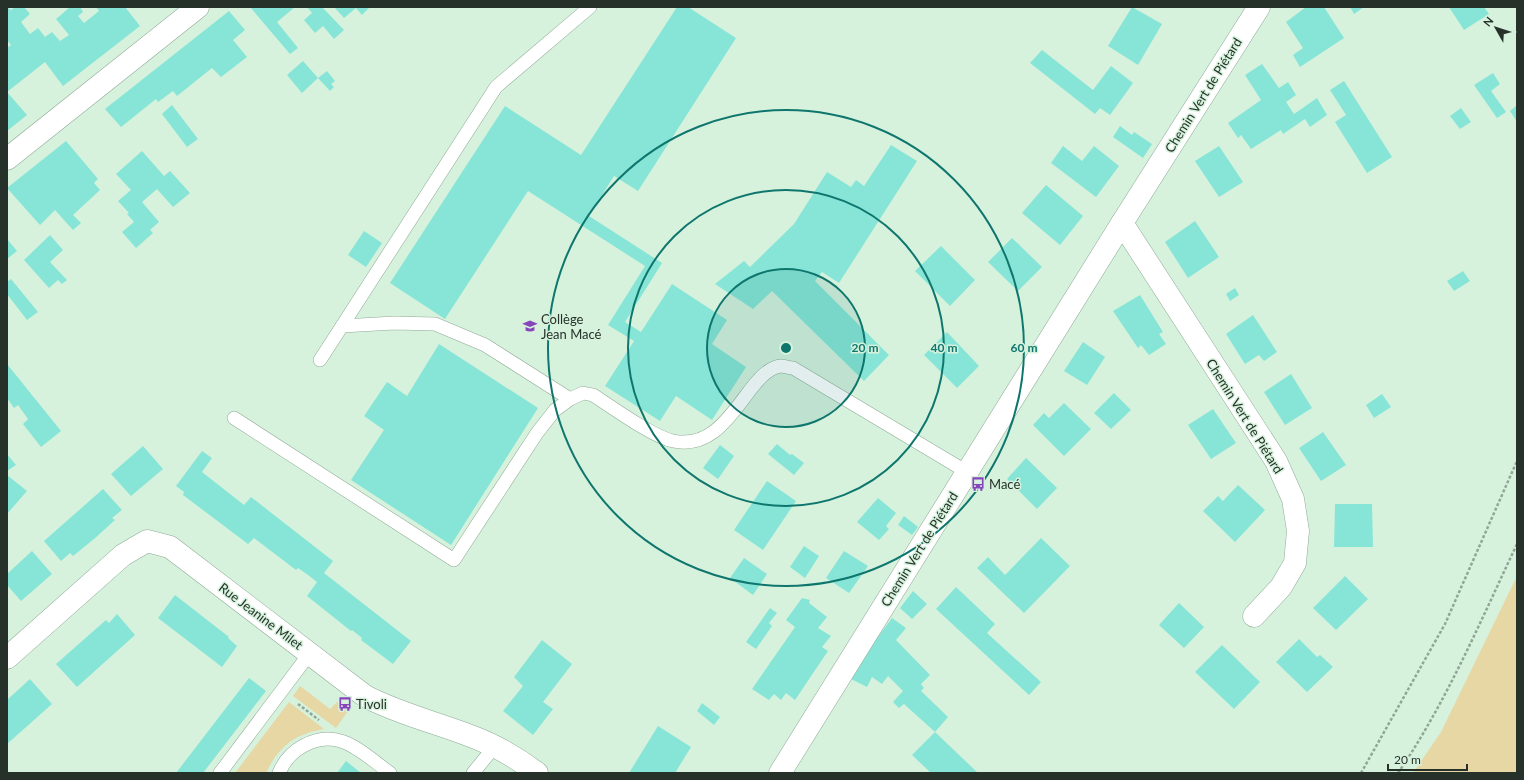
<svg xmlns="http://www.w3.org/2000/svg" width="1524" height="780" font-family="Lato,sans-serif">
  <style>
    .green { fill: #e7d7a4 }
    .building { fill: #87e5d7 }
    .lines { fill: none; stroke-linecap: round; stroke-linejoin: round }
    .lane-casing { stroke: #8faa96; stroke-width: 14 }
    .street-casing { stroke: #8faa96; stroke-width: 23 }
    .secondary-casing { stroke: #8faa96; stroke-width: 23 }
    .path { stroke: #91a696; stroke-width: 2.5; stroke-dasharray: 3 2; stroke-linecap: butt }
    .lane { stroke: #fff; stroke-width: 13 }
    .street { stroke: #fff; stroke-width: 22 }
    .secondary { stroke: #fff; stroke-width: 22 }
    .ring { fill: none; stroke: #0f766e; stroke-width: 2 }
    .labels { text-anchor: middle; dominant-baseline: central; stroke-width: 3; stroke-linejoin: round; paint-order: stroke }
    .street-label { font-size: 13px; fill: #263129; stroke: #d6f2dd }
    .poi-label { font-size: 13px; fill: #263129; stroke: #d6f2dd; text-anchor: start }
    .centre { fill: #0f766e; stroke: #d6f2dd; stroke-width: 2 }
    .ring-label { font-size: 12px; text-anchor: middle; font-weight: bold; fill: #0f766e; stroke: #d6f2dd; stroke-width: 3; stroke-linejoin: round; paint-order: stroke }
  </style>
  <rect width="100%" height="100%" fill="#d6f2dd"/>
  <!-- green -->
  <g class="green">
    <polygon points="1517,576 1517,773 1413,773 1441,732"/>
    <polygon points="300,686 330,709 337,702 348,711 336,728 293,696"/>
    <path d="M289 702 324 729C295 734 279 746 266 773H235Z"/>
  </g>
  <!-- building -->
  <g class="building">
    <polygon points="7,7 11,10 15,7 24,7 30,14 21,22 30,34 38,28 45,37 52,32 60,41 69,35 56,19 70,7 80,7 83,12 78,16 84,23 99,11 96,7 125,7 140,26 63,86 45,62 7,92 27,115 7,131 7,48 11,45 7,40"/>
    <polygon points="250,7 295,7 277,22 298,48 290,54"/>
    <polygon points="307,7 322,7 344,30 334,39 323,26 315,33 304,20 312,13"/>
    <polygon points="336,7 370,7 362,15 356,8 344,18 335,8"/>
    <polygon points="677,7 688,7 736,38 638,191 614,176 589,216 662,263 625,322 641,332 672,284 727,320 712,344 746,367 712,420 676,396 660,421 605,386 634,341 608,325 645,266 528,191 445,319 390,283 505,106 581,155"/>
    <polygon points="1132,7 1162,24 1138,65 1108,46"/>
    <polygon points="1306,7 1324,7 1344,38 1300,67 1293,55 1303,48 1286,22"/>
    <polygon points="1350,7 1364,7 1354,14"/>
    <polygon points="1449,7 1484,7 1489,14 1464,30"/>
    <polygon points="229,11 245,30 233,40 247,57 221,77 212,68 177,96 173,91 158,102 156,99 121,127 105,109"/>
    <polygon points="1042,50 1093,90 1111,66 1133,83 1110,115 1100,108 1095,114 1030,63"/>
    <polygon points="303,61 318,78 327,71 335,81 331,84 334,87 330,91 318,78 302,93 287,75"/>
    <polygon points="1262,64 1279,88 1288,82 1296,95 1286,102 1294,114 1317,98 1327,115 1310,127 1305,119 1283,134 1281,130 1251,149 1241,135 1238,138 1228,123 1261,100 1245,75"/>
    <polygon points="1493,73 1500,84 1491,91 1506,112 1497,118 1474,85"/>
    <polygon points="1344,81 1392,157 1367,173 1335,122 1346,115 1330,90"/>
    <polygon points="172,105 198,139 187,147 162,114"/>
    <polygon points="1517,105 1517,122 1510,111"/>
    <polygon points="1461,108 1471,122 1460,129 1450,116"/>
    <polygon points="1120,126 1132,135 1134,132 1152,144 1143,158 1113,137"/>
    <polygon points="66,141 98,179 94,183 100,190 73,215 81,223 73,230 55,210 40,225 7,188"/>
    <polygon points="891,145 917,161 839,283 822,272 815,281 889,355 864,381 772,291 753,309 715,284 744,261 750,267 794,224 827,172 851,187 856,180 864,186"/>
    <polygon points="1063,146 1082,161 1094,146 1119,166 1096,197 1051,163"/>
    <polygon points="1219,146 1243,182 1219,197 1195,161"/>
    <polygon points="142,151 164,176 170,171 190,193 173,207 157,189 142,202 159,222 150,230 153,233 136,248 122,232 134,222 127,214 129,213 118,201 131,190 116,174"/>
    <polygon points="1046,185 1083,216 1060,245 1022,213"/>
    <polygon points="1195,221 1219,257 1188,278 1165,242"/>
    <polygon points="364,231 382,243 366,267 348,255"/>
    <polygon points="50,235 63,250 50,262 67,280 62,284 58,280 49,288 24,260"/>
    <polygon points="1012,238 1042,267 1018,291 988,262"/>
    <polygon points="7,239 17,251 7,259"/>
    <polygon points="941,246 975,280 950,306 915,271"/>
    <polygon points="1463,271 1470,281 1454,291 1447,281"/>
    <polygon points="11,279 38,312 27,320 7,294 7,282"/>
    <polygon points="1235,288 1239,295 1230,301 1226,294"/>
    <polygon points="1140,295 1163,332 1159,334 1166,344 1149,355 1141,345 1138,348 1113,311"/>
    <polygon points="1253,315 1277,352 1264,361 1259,355 1245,364 1226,334"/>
    <polygon points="947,332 979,366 957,388 924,355"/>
    <polygon points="1083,342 1105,357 1087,385 1064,371"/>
    <polygon points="439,344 538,408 451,545 351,480 384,430 364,416 387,382 407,396"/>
    <polygon points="7,364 61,431 41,447 23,424 28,419 18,405 14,408 7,398"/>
    <polygon points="1291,374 1312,408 1285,425 1264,392"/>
    <polygon points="1114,393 1131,410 1111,429 1094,413"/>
    <polygon points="1382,394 1391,407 1374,418 1366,405"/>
    <polygon points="1064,403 1091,429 1064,456 1033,425 1044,413 1049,418"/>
    <polygon points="1213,409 1236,443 1211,459 1188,425"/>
    <polygon points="1323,432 1346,465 1321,481 1299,448"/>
    <polygon points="777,444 790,455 792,454 804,463 794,475 768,454"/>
    <polygon points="720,445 734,456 718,479 703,468"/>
    <polygon points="143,446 163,469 131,496 111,474"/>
    <polygon points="202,451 212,458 202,472 244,505 251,497 333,561 324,573 411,641 393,664 361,640 362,638 352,630 351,631 307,596 317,582 308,575 298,568 296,570 254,538 248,544 183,495 184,492 176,486"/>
    <polygon points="7,454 16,465 7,471"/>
    <polygon points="1026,458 1057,488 1037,509 1007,479"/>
    <polygon points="7,475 27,491 7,514"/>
    <polygon points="767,481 796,501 763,550 734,530"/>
    <polygon points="1238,485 1265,510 1235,542 1203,511 1218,496 1223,501"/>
    <polygon points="103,489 122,510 112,518 115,520 94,539 73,556 70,553 61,561 44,541"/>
    <polygon points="878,498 896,513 886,526 889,529 879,540 857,522"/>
    <polygon points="1335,504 1372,504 1373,547 1334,547"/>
    <polygon points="904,516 918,527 912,535 898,525"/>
    <polygon points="1041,538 1070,566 1024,613 977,568 988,557 1005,575"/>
    <polygon points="804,546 819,556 805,578 790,567"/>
    <polygon points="32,551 52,574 21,601 7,585 7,574"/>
    <polygon points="844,551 868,566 849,593 826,578"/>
    <polygon points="744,558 767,574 753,595 730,578"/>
    <polygon points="1345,576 1368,599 1336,630 1313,608"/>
    <polygon points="956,587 995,624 987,633 1041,682 1029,695 936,609"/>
    <polygon points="913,591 927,604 912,619 900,608"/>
    <polygon points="175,595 229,637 228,638 237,646 222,667 158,618"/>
    <polygon points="802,598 810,600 809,603 827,617 818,628 831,636 822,647 828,651 795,700 786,693 781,700 774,694 769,700 752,689 795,627 786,620"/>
    <polygon points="1179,603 1204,627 1184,648 1159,625"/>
    <polygon points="770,608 777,613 769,623 772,626 756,649 746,642"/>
    <polygon points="117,614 135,635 77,687 56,664 106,620 109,623"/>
    <polygon points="892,618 906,628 896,640 930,675 921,684 924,688 921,691 948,717 935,732 904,704 899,708 893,702 903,691 888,676 882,684 872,677 867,687 851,679 872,645"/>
    <polygon points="1299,639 1317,657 1320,655 1333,667 1307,692 1276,662"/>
    <polygon points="542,640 572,664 543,702 553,709 533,735 503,711 523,686 514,677"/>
    <polygon points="1222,645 1260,682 1234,709 1195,672"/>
    <polygon points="249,678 266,691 203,773 176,773"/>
    <polygon points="30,679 52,704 7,744 7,700"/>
    <polygon points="702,703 720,717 714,725 697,711"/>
    <polygon points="658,726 691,747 675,773 629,773"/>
    <polygon points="935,732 978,773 931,773 912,755"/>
    <polygon points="346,761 361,773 337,773"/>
  </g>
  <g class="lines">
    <defs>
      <g id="lane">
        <polyline points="342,326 496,87 590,7"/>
        <polyline points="320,360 342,326 394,323 435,324 485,345 570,399"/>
        <path d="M234 418 454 560 537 433 555 410 570 399 583 393 593 395C612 407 653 437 673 441 730 453 747 369 781 366 784 366 789 368 793 368L967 472"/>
        <polyline points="220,773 310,653"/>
        <path d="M279 773C284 761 292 752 303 746 339 726 362 753 390 773"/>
        <polyline points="473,773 495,746"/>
      </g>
      <g id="street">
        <polyline points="1122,223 1276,461 1293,499 1298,531 1295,563 1281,587 1254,616"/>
        <path d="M7 658 123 555 147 541 170 547 365 696C397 713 434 722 468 735 493 744 516 757 537 773"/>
        <polyline points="780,773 1122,223 1259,7"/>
      </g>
      <polyline id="secondary" points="7,159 198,7"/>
    </defs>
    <!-- lane casing -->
    <use href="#lane" class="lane-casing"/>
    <!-- street casing -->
    <use href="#street" class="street-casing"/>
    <!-- secondary casing -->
    <use href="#secondary" class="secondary-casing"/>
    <!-- path -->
    <g class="path">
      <polyline points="298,704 319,720"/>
      <polyline points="1361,773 1445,624 1517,461"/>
      <path d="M1398 773C1446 703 1481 620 1517 544"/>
    </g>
    <!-- lane -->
    <use href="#lane" class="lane"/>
    <!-- street -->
    <use href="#street" class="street"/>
    <!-- secondary -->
    <use href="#secondary" class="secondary"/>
  </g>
  <!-- distance rings -->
  <circle cx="786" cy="348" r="79" fill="#0f766e" fill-opacity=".12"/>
  <g class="ring">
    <circle cx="786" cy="348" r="79"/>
    <circle cx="786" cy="348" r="158"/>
    <circle cx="786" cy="348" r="238"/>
  </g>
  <!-- icons -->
  <defs>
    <symbol id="school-bare" viewBox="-9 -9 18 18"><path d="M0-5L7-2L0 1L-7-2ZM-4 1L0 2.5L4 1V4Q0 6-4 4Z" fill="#8645ba" stroke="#d6f2dd" stroke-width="2.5" paint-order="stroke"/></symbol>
    <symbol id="bus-bare" viewBox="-9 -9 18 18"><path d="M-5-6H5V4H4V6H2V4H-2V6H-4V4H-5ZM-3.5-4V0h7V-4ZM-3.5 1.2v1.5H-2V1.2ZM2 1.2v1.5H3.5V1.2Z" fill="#8645ba" stroke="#d6f2dd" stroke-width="2.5" paint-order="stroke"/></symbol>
  </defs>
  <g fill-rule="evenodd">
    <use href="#school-bare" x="520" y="316" width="20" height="20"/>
    <use href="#bus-bare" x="968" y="474" width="20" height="20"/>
    <use href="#bus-bare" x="335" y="694" width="20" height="20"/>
  </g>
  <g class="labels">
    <!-- street labels -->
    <g class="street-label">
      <text transform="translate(1203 95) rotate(-58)">Chemin Vert de Piétard</text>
      <text transform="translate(1245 416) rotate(58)">Chemin Vert de Piétard</text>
      <text transform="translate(919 549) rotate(-58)">Chemin Vert de Piétard</text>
      <text transform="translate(261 616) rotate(37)">Rue Jeanine Milet</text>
    </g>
    <!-- poi labels -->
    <g class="poi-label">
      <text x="541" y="319">Collège<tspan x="541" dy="15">Jean Macé</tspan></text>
      <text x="989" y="484">Macé</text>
      <text x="356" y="704">Tivoli</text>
    </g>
  </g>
  <circle cx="786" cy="348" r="6" class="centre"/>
  <g class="ring-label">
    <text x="865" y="352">20 m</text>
    <text x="944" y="352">40 m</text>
    <text x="1024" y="352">60 m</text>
  </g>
  <!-- border -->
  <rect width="1524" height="780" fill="none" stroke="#263129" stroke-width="16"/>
  <!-- north arrow -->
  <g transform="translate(1496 28) rotate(309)" stroke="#d6f2dd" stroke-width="3" paint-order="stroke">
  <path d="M0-3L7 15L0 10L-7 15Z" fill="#263129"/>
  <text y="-6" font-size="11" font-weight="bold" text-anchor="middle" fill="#263129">N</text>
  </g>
  <!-- scale -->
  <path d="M1388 764v6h79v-6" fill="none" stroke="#263129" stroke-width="2"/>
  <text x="1394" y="764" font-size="12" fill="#263129" stroke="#d6f2dd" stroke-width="3" paint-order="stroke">20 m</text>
</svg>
